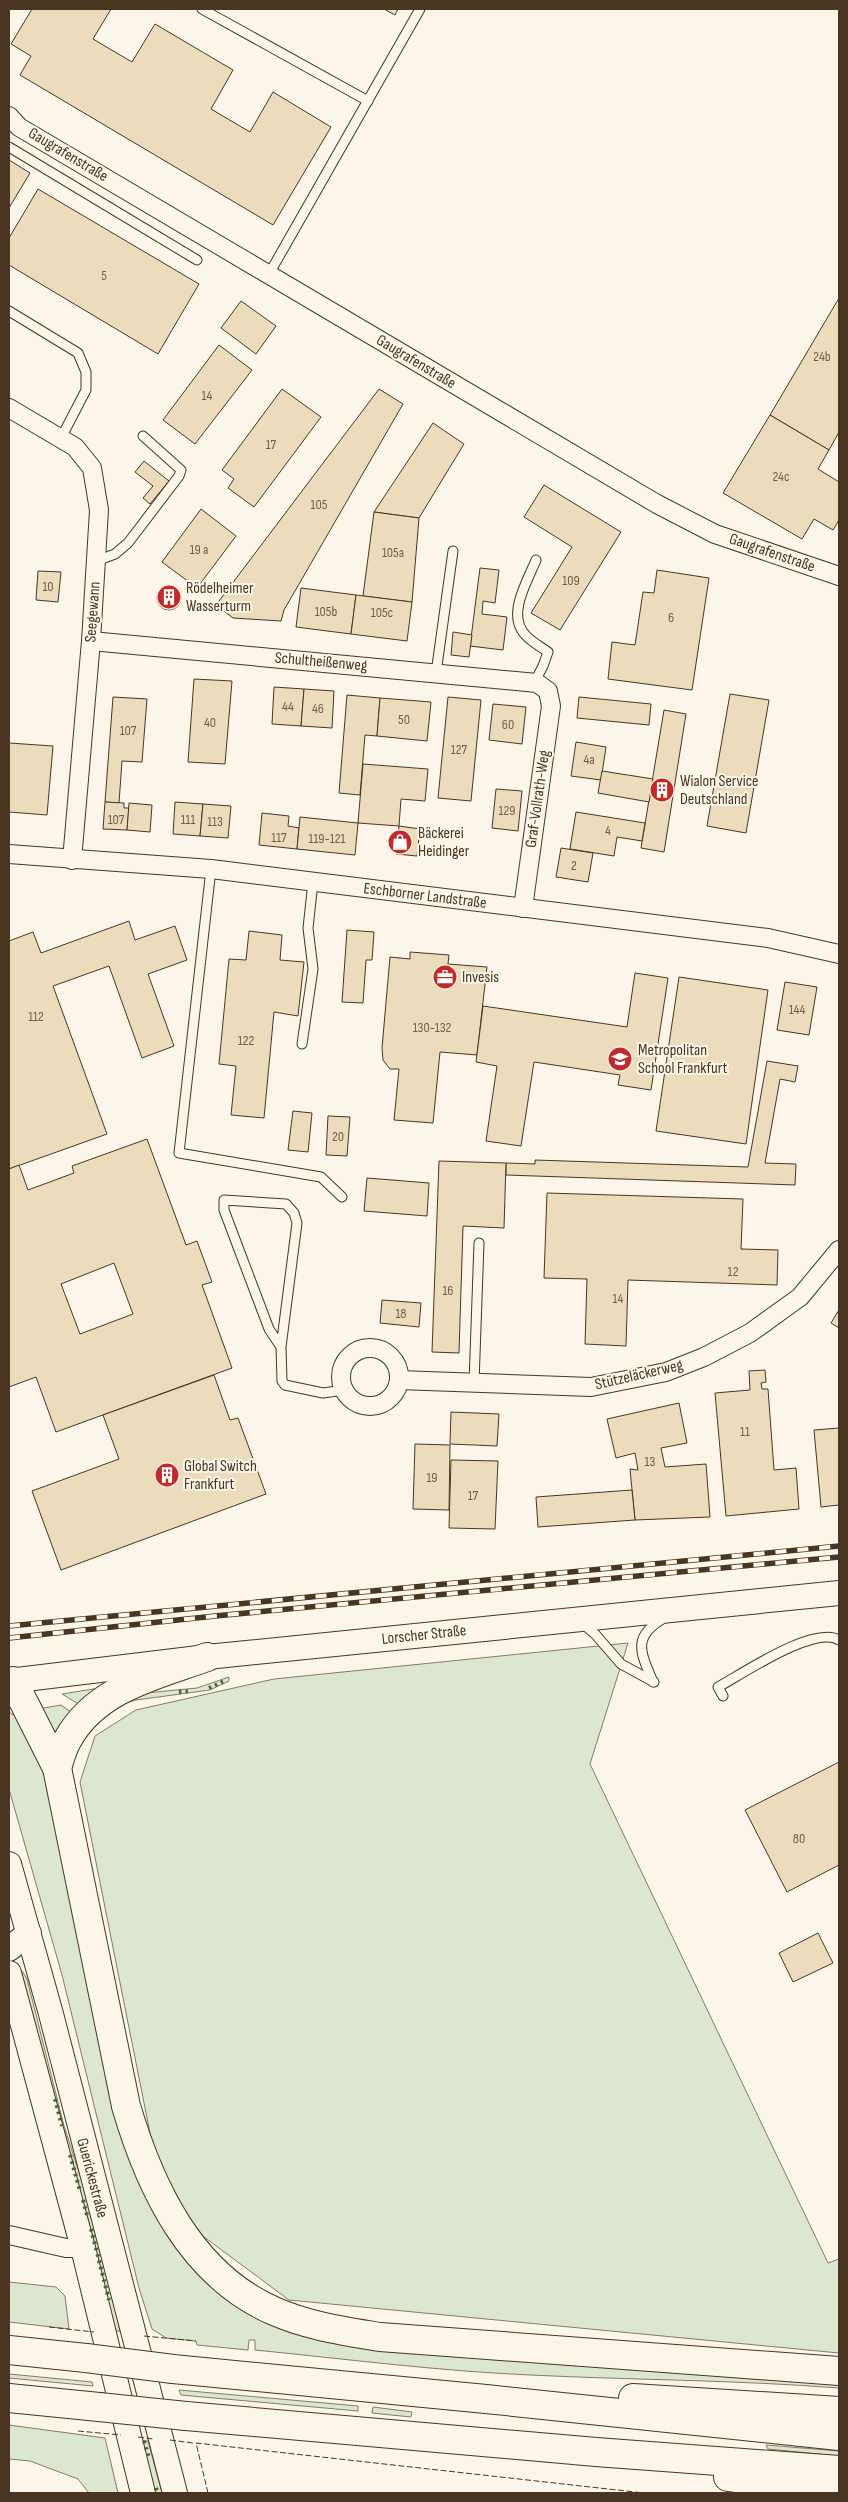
<svg xmlns="http://www.w3.org/2000/svg" width="848" height="2502" font-family="'Sofia Sans Condensed',sans-serif">
  <style>
    .green { fill: #dce7d0; stroke: #887966 }
    .building { fill: #ecdcbc; stroke: #4a3520; fill-rule: evenodd }
    .lines { fill: none; stroke-linecap: round; stroke-linejoin: round }
    .service-casing { stroke: #4a3520; stroke-width: 11 }
    .minor-casing { stroke: #4a3520; stroke-width: 20 }
    .secondary-casing { stroke: #4a3520; stroke-width: 26 }
    .motorway-casing { stroke: #4a3520; stroke-width: 30 }
    .service { stroke: #fbf6e9; stroke-width: 9 }
    .minor { stroke: #fbf6e9; stroke-width: 18 }
    .secondary { stroke: #fbf6e9; stroke-width: 24 }
    .motorway { stroke: #fbf6e9; stroke-width: 28 }
    .rail-casing { stroke: #4a3520; stroke-width: 5.5 }
    .rail { stroke: #fbf6e9; stroke-width: 4; stroke-dasharray: 11; stroke-linecap: butt }
    .motorway-bridge-casing { stroke: #4a3520; stroke-width: 30; stroke-linecap: butt }
    .motorway-bridge { stroke: #fbf6e9; stroke-width: 28 }
    .hedge { stroke: #436837; stroke-width: 4; stroke-dasharray: 2.5 4; stroke-linecap: butt }
    .fence { stroke: #4a3520; stroke-width: 1; stroke-dasharray: 6 2.5; stroke-linecap: butt }
    .labels { text-anchor: middle; dominant-baseline: central; stroke-width: 4; stroke-linejoin: round; paint-order: stroke }
    .number-label { font-size: 14px; fill: #725f47 }
    .street-label { font-size: 16px; fill: #4a3520; stroke: #fbf6e9 }
    .poi-label { font-size: 16px; fill: #4a3520; stroke: #fbf6e9; text-anchor: start }
  </style>
  <rect width="100%" height="100%" fill="#fbf6e9"/>
  <!-- green -->
  <g class="green">
    <polygon points="628,1643 590,1764 828,2263 839,2259 839,2353 289,2300 196,2231 154,2153 80,1782 95,1736 136,1710 274,1679"/>
    <polygon points="229,1677 229,1681 210,1690 136,1700 107,1708 146,1693 197,1688"/>
    <polygon points="112,1686 83,1707 62,1694"/>
    <polygon points="61,1705 75,1715 58,1749 38,1709"/>
    <path d="M9 1712 19 1719 44 1773 143 2191 169 2236 243 2309 291 2332 322 2341 839 2378V2388C736 2380 633 2380 530 2375 438 2371 346 2359 255 2350V2340H249L248 2350 197 2345 196 2341 166 2338 152 2329 139 2288 62 1975 9 1789Z"/>
    <polygon points="19,1971 22,1971 27,1979 64,2126 98,2231 120,2331 113,2331"/>
    <polygon points="9,2282 56,2287 65,2296 69,2329 9,2322"/>
    <polygon points="9,2374 92,2382 93,2386 9,2378"/>
    <polygon points="179,2390 358,2406 358,2411 181,2395"/>
    <polygon points="373,2407 412,2412 411,2417 372,2413"/>
    <polygon points="9,2425 105,2438 118,2493 89,2493 78,2479 30,2461 9,2459"/>
    <polygon points="140,2440 148,2441 162,2493 153,2493"/>
    <polygon points="766,2445 839,2451 839,2456 768,2449"/>
  </g>
  <!-- building -->
  <g class="building">
    <polygon points="32,9 111,9 93,39 132,62 155,24 233,70 211,109 250,132 273,92 331,127 273,225 20,75 31,56 11,44"/>
    <polygon points="384,9 398,9 395,15"/>
    <polygon points="9,160 30,173 9,208"/>
    <polygon points="38,189 199,284 158,354 9,265 9,238"/>
    <polygon points="839,298 839,432 829,450 770,415"/>
    <polygon points="241,301 276,326 256,354 221,328"/>
    <polygon points="219,345 252,370 195,444 163,420"/>
    <polygon points="282,389 321,417 254,507 228,488 234,479 222,470"/>
    <polygon points="379,389 403,404 284,610 281,621 233,618 216,605"/>
    <polygon points="770,415 829,450 818,469 839,482 839,520 833,530 814,519 802,539 723,493"/>
    <polygon points="433,423 464,444 419,518 374,512"/>
    <polygon points="144,461 169,481 150,504 143,498 153,486 135,472"/>
    <polygon points="544,485 621,532 560,630 531,613 572,547 524,517"/>
    <polygon points="201,509 236,536 197,588 162,562"/>
    <polygon points="374,512 419,518 412,602 363,596"/>
    <polygon points="480,568 499,570 495,603 483,601 482,614 507,617 503,650 470,646"/>
    <polygon points="657,570 709,578 692,690 608,679 612,642 635,645 643,592 654,593"/>
    <polygon points="38,571 61,572 58,602 36,600"/>
    <circle cx="169" cy="598" r="12"/>
    <polygon points="301,588 356,595 351,634 296,627"/>
    <polygon points="356,595 412,602 407,641 351,634"/>
    <polygon points="453,632 472,635 469,657 451,655"/>
    <polygon points="194,679 232,681 225,764 188,762"/>
    <polygon points="274,687 304,689 301,726 272,724"/>
    <polygon points="304,689 334,691 332,728 301,726"/>
    <polygon points="730,694 769,700 746,833 707,826"/>
    <polygon points="347,695 380,698 377,736 365,735 360,795 339,793"/>
    <polygon points="113,697 147,699 142,762 122,761 119,803 105,802"/>
    <polygon points="448,697 481,700 471,801 438,798"/>
    <polygon points="579,697 651,704 649,725 577,718"/>
    <polygon points="380,698 431,702 427,741 377,736"/>
    <polygon points="493,704 526,707 522,744 489,740"/>
    <polygon points="664,710 686,714 664,852 641,848"/>
    <polygon points="576,742 606,747 601,780 571,776"/>
    <polygon points="9,743 53,746 47,815 9,812"/>
    <polygon points="363,764 428,769 425,801 401,799 399,826 358,823"/>
    <polygon points="602,771 653,779 649,802 598,793"/>
    <polygon points="496,789 522,791 518,831 492,828"/>
    <polygon points="105,802 124,803 124,808 129,808 127,830 103,829"/>
    <polygon points="175,802 203,804 200,836 173,834"/>
    <polygon points="129,803 152,805 150,832 127,830"/>
    <polygon points="203,804 231,806 228,838 200,836"/>
    <polygon points="576,812 645,823 642,841 617,837 614,856 570,849"/>
    <polygon points="262,813 289,816 288,826 299,828 297,849 259,845"/>
    <polygon points="300,817 358,823 355,855 297,849"/>
    <polygon points="399,826 420,829 417,856 396,854"/>
    <polygon points="561,848 593,853 588,882 556,877"/>
    <polygon points="129,921 135,940 175,926 187,960 148,974 174,1046 142,1058 109,966 53,986 107,1134 9,1169 9,941 33,932 41,953"/>
    <polygon points="347,930 374,932 372,960 366,960 363,1003 342,1002"/>
    <polygon points="249,931 282,935 280,960 304,962 298,1016 274,1012 264,1118 231,1115 236,1066 219,1064 229,959 246,960"/>
    <polygon points="410,952 449,955 448,964 487,967 477,1055 440,1052 433,1123 394,1120 399,1069 390,1069 383,1060 382,1048 390,957 410,959"/>
    <polygon points="635,973 668,978 651,1090 618,1085 620,1075 534,1062 521,1146 486,1141 497,1066 476,1062 483,1006 627,1027"/>
    <polygon points="679,977 768,990 746,1144 656,1131"/>
    <polygon points="785,982 817,987 809,1035 777,1030"/>
    <polygon points="767,1061 798,1066 795,1082 780,1079 765,1163 796,1164 795,1185 506,1175 506,1163 535,1164 535,1160 748,1167"/>
    <polygon points="293,1111 312,1113 308,1152 288,1150"/>
    <polygon points="328,1116 350,1117 347,1156 326,1155"/>
    <path d="M147 1139 186 1245 197 1241 212 1282 202 1285 232 1368 56 1432 36 1377 9 1387V1169L19 1165 28 1190 74 1173 72 1166ZM114 1263 133 1314 80 1334 61 1284Z"/>
    <polygon points="439,1161 506,1163 504,1228 463,1226 459,1353 432,1352"/>
    <polygon points="367,1178 429,1183 427,1216 364,1211"/>
    <polygon points="547,1193 743,1199 741,1249 778,1250 777,1285 628,1280 626,1346 585,1344 587,1279 544,1278"/>
    <polygon points="382,1300 421,1303 419,1327 380,1323"/>
    <polygon points="839,1310 839,1328 831,1323"/>
    <polygon points="765,1370 766,1382 761,1383 762,1389 768,1389 774,1470 796,1468 799,1509 726,1516 715,1393 750,1390 749,1371"/>
    <polygon points="214,1375 230,1420 238,1418 266,1494 61,1570 32,1491 119,1459 103,1415"/>
    <polygon points="679,1403 687,1443 661,1448 665,1467 706,1464 710,1517 635,1520 630,1469 638,1470 635,1453 616,1458 607,1419"/>
    <polygon points="451,1412 499,1414 497,1446 450,1444"/>
    <polygon points="839,1428 839,1505 821,1507 814,1430"/>
    <polygon points="415,1444 450,1445 449,1510 413,1509"/>
    <polygon points="451,1460 498,1461 495,1529 449,1528"/>
    <polygon points="632,1490 635,1520 538,1527 536,1497"/>
    <polygon points="839,1762 839,1865 787,1892 745,1810"/>
    <polygon points="818,1933 833,1963 793,1982 779,1953"/>
  </g>
  <g class="lines">
    <defs>
      <g id="service">
        <polyline points="202,9 368,101"/>
        <polyline points="9,147 197,260"/>
        <polyline points="269,274 420,9"/>
        <polyline points="9,311 78,353 86,372 86,390 61,438"/>
        <polyline points="96,561 115,554 128,543 179,476 181,470 143,436"/>
        <polyline points="436,673 453,551"/>
        <path d="M534 683 543 666 548 652C540 646 529 641 523 632 508 612 528 580 536 560"/>
        <polyline points="211,869 179,1153 321,1177 342,1197"/>
        <polyline points="302,1044 313,969 308,928 313,882"/>
        <polyline points="281,1347 269,1329 224,1210 224,1200 286,1204 294,1213 297,1223 281,1347 282,1381 285,1385 323,1393 344,1390"/>
        <polyline points="474,1383 479,1243"/>
        <polyline points="582,1623 595,1634 621,1664 654,1682"/>
        <path d="M653 1682C641 1653 631 1637 664 1618"/>
        <path d="M723 1696 718 1687C742 1674 814 1625 839 1640"/>
      </g>
      <g id="minor">
        <polyline points="9,116 19,127 657,504 715,534 839,576"/>
        <polyline points="9,408 75,447 92,468 99,510 91,641 72,860"/>
        <polyline points="91,641 537,683 548,691 551,706 523,908"/>
        <polyline points="9,854 211,869 768,938 839,954"/>
        <circle cx="370" cy="1377" r="29"/>
        <polyline points="399,1380 591,1387 666,1372 704,1357 750,1333 800,1297 839,1250"/>
        <polyline points="9,2235 66,2248 83,2248"/>
      </g>
      <g id="secondary">
        <polyline points="9,1681 207,1657 839,1593"/>
        <polyline points="9,1864 51,2014 175,2493"/>
        <polyline points="9,1949 29,1933"/>
        <polyline points="9,1973 83,2248 143,2493"/>
      </g>
      <g id="motorway">
        <path d="M13 1681 57 1768 126 2106C150 2188 191 2275 274 2311 308 2326 344 2331 380 2337L839 2371"/>
        <path d="M57 1768C60 1758 63 1747 68 1739 96 1688 157 1675 207 1657"/>
        <polyline points="9,2350 86,2358"/>
        <polyline points="173,2369 486,2399 839,2436"/>
        <polyline points="9,2398 99,2407"/>
        <polyline points="633,2398 839,2411"/>
        <polyline points="186,2416 596,2452 839,2470"/>
        <polyline points="728,2477 839,2492"/>
      </g>
    </defs>
    <!-- service casing -->
    <use href="#service" class="service-casing"/>
    <!-- minor casing -->
    <use href="#minor" class="minor-casing"/>
    <!-- secondary casing -->
    <use href="#secondary" class="secondary-casing"/>
    <!-- motorway casing -->
    <use href="#motorway" class="motorway-casing"/>
    <!-- service -->
    <use href="#service" class="service"/>
    <!-- minor -->
    <use href="#minor" class="minor"/>
    <!-- secondary -->
    <use href="#secondary" class="secondary"/>
    <!-- motorway -->
    <use href="#motorway" class="motorway"/>
    <defs>
      <g id="rail">
        <polyline points="9,1626 839,1546"/>
        <polyline points="9,1638 215,1616 839,1557"/>
      </g>
    </defs>
    <!-- rail casing -->
    <use href="#rail" class="rail-casing"/>
    <!-- rail -->
    <use href="#rail" class="rail"/>
    <defs>
      <g id="motorway-bridge">
        <polyline points="86,2358 173,2369"/>
        <polyline points="99,2407 186,2416"/>
      </g>
    </defs>
    <!-- motorway-bridge casing -->
    <use href="#motorway-bridge" class="motorway-bridge-casing"/>
    <!-- motorway-bridge -->
    <use href="#motorway-bridge" class="motorway-bridge"/>
    <!-- hedge -->
    <g class="hedge">
      <polyline points="209,1688 224,1681"/>
      <polyline points="179,1692 190,1691"/>
      <polyline points="55,2099 62,2126"/>
      <polyline points="70,2155 80,2191"/>
      <polyline points="83,2200 88,2219"/>
      <polyline points="91,2229 109,2300"/>
      <polyline points="144,2441 149,2458"/>
      <polyline points="156,2488 157,2491"/>
    </g>
    <!-- fence -->
    <g class="fence">
      <polyline points="49,2327 94,2332"/>
      <polyline points="144,2336 196,2341"/>
      <polyline points="78,2431 121,2435"/>
      <polyline points="138,2437 153,2439"/>
      <polyline points="170,2440 193,2443"/>
      <polyline points="208,2493 196,2443 644,2493"/>
    </g>
  </g>
  <!-- icons -->
  <defs>
    <symbol id="building-disc" viewBox="-11 -11 22 22"><circle r="9.5" fill="#c62828" stroke="#fbf6e9"/><path d="M-4-6H4V6H1V3H-1V6H-4ZM-2.5-4.3h1.7v1.8h-1.7ZM.8-4.3h1.7v1.8H.8ZM-2.5-1h1.7V.8h-1.7ZM.8-1h1.7V.8H.8Z" fill="#fff"/></symbol>
    <symbol id="shop-disc" viewBox="-11 -11 22 22"><circle r="9.5" fill="#c62828" stroke="#fbf6e9"/><path d="M-5-2.5h2.3a2.7 3.5 0 0 1 5.4 0H5L5.5 6h-11ZM-1.5-2.5h3a1.5 2.3 0 0 0-3 0Z" fill="#fff"/></symbol>
    <symbol id="office-disc" viewBox="-11 -11 22 22"><circle r="9.5" fill="#c62828" stroke="#fbf6e9"/><path d="M-6-3h4V-5.5h4V-3h4V5H-6ZM-1-4.5V-3h2v-1.5ZM-6 0V1H6V0Z" fill="#fff"/></symbol>
    <symbol id="school-disc" viewBox="-11 -11 22 22"><circle r="9.5" fill="#c62828" stroke="#fbf6e9"/><path d="M0-5L7-2L0 1L-7-2ZM-4 1L0 2.5L4 1V4Q0 6-4 4Z" fill="#fff"/></symbol>
  </defs>
  <g fill-rule="evenodd">
    <use href="#building-disc" x="155" y="583" width="28" height="28"/>
    <use href="#building-disc" x="648" y="776" width="28" height="28"/>
    <use href="#shop-disc" x="386" y="828" width="28" height="28"/>
    <use href="#office-disc" x="431" y="963" width="28" height="28"/>
    <use href="#school-disc" x="606" y="1045" width="28" height="28"/>
    <use href="#building-disc" x="153" y="1461" width="28" height="28"/>
  </g>
  <g class="labels">
    <!-- number labels -->
    <g class="number-label">
      <text x="104" y="275">5</text>
      <text x="822" y="356">24b</text>
      <text x="207" y="395">14</text>
      <text x="271" y="444">17</text>
      <text x="781" y="476">24c</text>
      <text x="319" y="504">105</text>
      <text x="199" y="549">19 a</text>
      <text x="393" y="552">105a</text>
      <text x="571" y="580">109</text>
      <text x="48" y="586">10</text>
      <text x="326" y="611">105b</text>
      <text x="382" y="612">105c</text>
      <text x="671" y="617">6</text>
      <text x="288" y="706">44</text>
      <text x="318" y="708">46</text>
      <text x="404" y="719">50</text>
      <text x="210" y="722">40</text>
      <text x="508" y="724">60</text>
      <text x="128" y="730">107</text>
      <text x="459" y="749">127</text>
      <text x="589" y="759">4a</text>
      <text x="507" y="810">129</text>
      <text x="116" y="819">107</text>
      <text x="188" y="819">111</text>
      <text x="215" y="821">113</text>
      <text x="608" y="830">4</text>
      <text x="279" y="837">117</text>
      <text x="327" y="838">119-121</text>
      <text x="574" y="865">2</text>
      <text x="797" y="1009">144</text>
      <text x="36" y="1016">112</text>
      <text x="432" y="1027">130-132</text>
      <text x="246" y="1040">122</text>
      <text x="338" y="1136">20</text>
      <text x="733" y="1271">12</text>
      <text x="448" y="1290">16</text>
      <text x="618" y="1298">14</text>
      <text x="401" y="1313">18</text>
      <text x="745" y="1431">11</text>
      <text x="650" y="1461">13</text>
      <text x="432" y="1477">19</text>
      <text x="473" y="1495">17</text>
      <text x="799" y="1838">80</text>
    </g>
    <!-- street labels -->
    <g class="street-label">
      <text transform="translate(68 155) rotate(31)">Gaugrafenstraße</text>
      <text transform="translate(416 362) rotate(31)">Gaugrafenstraße</text>
      <text transform="translate(772 553) rotate(19)">Gaugrafenstraße</text>
      <text transform="translate(93 612) rotate(-86)">Seegewann</text>
      <text transform="translate(321 662) rotate(5)">Schultheißenweg</text>
      <text transform="translate(538 799) rotate(-82)">Graf-Vollrath-Weg</text>
      <text transform="translate(425 896) rotate(7)">Eschborner Landstraße</text>
      <text transform="translate(639 1375) rotate(-13)">Stützeläckerweg</text>
      <text transform="translate(424 1635) rotate(-6)">Lorscher Straße</text>
      <text transform="translate(92 2178) rotate(75)">Guerickestraße</text>
    </g>
    <!-- poi labels -->
    <g class="poi-label">
      <text x="186" y="588">Rödelheimer<tspan x="186" dy="18">Wasserturm</tspan></text>
      <text x="680" y="781">Wialon Service<tspan x="680" dy="18">Deutschland</tspan></text>
      <text x="418" y="833">Bäckerei<tspan x="418" dy="18">Heidinger</tspan></text>
      <text x="462" y="977">Invesis</text>
      <text x="638" y="1050">Metropolitan<tspan x="638" dy="18">School Frankfurt</tspan></text>
      <text x="184" y="1466">Global Switch<tspan x="184" dy="18">Frankfurt</tspan></text>
    </g>
  </g>
  <!-- border -->
  <rect width="848" height="2502" fill="none" stroke="#4a3520" stroke-width="20"/>
</svg>
